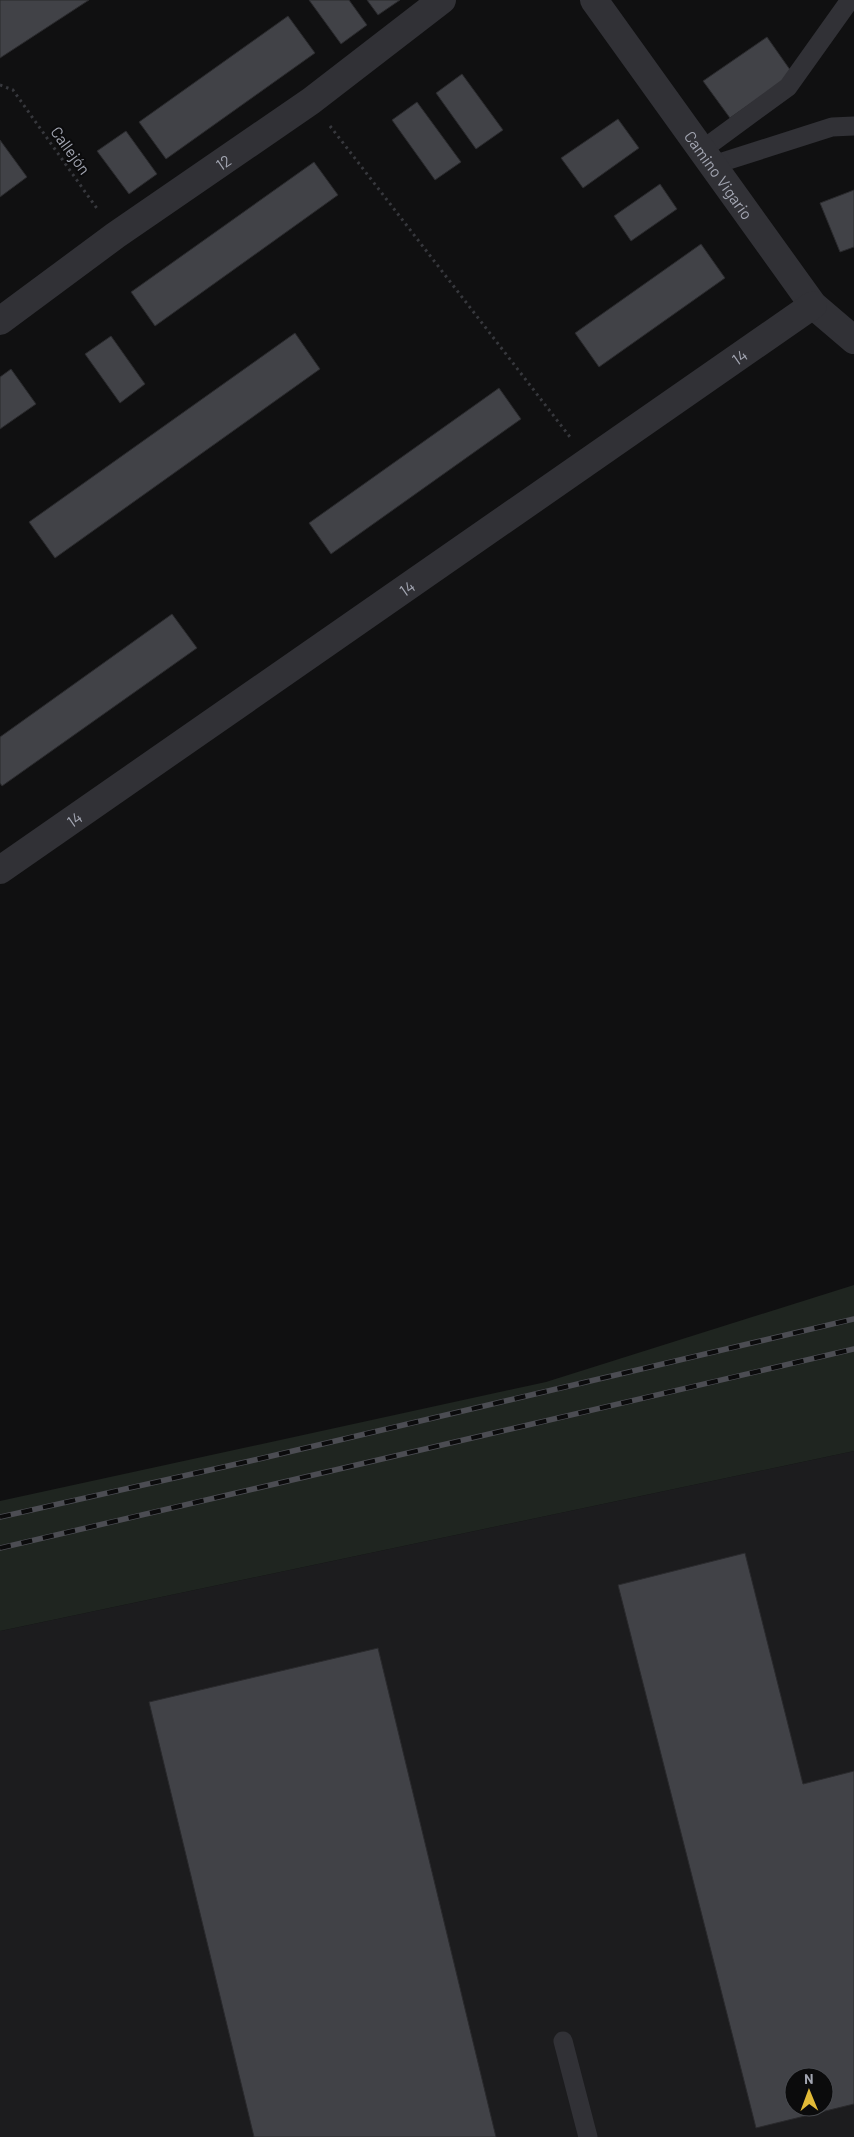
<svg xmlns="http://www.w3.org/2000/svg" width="854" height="2137" font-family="Barlow,sans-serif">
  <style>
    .built { fill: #1c1c1e; fill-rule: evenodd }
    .green { fill: #1f2520 }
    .building { fill: #414247; stroke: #2a2a2d; fill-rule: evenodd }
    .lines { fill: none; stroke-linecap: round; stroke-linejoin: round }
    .path { stroke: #37383d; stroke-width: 3; stroke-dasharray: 2.5 4; stroke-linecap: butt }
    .lane { stroke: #313136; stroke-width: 19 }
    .street { stroke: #313136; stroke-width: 28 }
    .rail-casing { stroke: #4c4d53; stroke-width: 5.5 }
    .rail { stroke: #0b0b0c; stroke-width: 4; stroke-dasharray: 11; stroke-linecap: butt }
    .labels { text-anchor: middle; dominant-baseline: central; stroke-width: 4; stroke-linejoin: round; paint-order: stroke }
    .street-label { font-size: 16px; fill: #a2a5b1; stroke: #0b0b0c }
  </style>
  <rect width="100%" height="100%" fill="#101011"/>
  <!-- built -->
  <path class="built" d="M854 1451V2137H0V1631ZM794 2077H824V2107H794Z"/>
  <!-- green -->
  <polygon class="green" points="854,1285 854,1451 0,1631 0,1501 546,1382"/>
  <!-- building -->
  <g class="building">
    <polygon points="0,0 89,0 0,58"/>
    <polygon points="309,0 349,0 367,25 341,44"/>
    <polygon points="367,0 400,0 378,15"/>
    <polygon points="288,16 315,53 166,159 139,122"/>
    <polygon points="767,37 793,74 730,118 703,81"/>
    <polygon points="462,74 503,130 476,149 436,93"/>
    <polygon points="417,102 461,162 435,180 392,120"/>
    <polygon points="618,119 639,148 583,188 561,158"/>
    <polygon points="126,131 157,174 129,194 97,151"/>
    <polygon points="0,140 27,177 0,197"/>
    <polygon points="314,162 338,195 155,326 131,292"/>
    <polygon points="660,184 677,209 631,241 614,216"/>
    <polygon points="854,190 854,247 840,252 820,203"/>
    <polygon points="701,244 725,278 599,367 575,333"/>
    <polygon points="295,333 320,369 55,558 29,522"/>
    <polygon points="111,336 145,384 120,403 85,354"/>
    <polygon points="11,369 36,404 0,429 0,377"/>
    <polygon points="499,388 521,419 331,554 309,523"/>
    <polygon points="172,614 197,648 2,786 0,783 0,737"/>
    <path d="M745 1553 803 1784 854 1771V2104L756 2128 618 1585ZM794 2077H824V2107H794Z"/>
    <polygon points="378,1648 496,2137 254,2137 149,1702"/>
  </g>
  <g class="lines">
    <!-- path -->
    <g class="path">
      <polyline points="0,85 13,90 98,210"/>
      <polyline points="330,126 570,437"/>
    </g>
    <!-- lane -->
    <g class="lane">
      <polyline points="702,150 788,87 850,0"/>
      <polyline points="713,165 832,127 854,126"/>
      <polyline points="563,2041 588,2137"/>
    </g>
    <!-- street -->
    <g class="street">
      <path id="s1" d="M594 0 813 305 854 340"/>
      <path id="s2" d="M0 321 116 235 311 101 442 0"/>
      <path id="s3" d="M0 870 813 305"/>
    </g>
    <defs>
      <g id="rail">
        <polyline points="0,1517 250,1461 854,1319"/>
        <polyline points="0,1548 854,1349"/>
      </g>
    </defs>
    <!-- rail casing -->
    <use href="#rail" class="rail-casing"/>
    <!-- rail -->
    <use href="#rail" class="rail"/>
  </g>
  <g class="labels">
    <!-- street labels -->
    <g class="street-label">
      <text transform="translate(71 150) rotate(54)">Callejón</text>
      <text stroke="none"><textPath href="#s2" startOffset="274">12</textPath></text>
      <text stroke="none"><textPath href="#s1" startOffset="215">Camino Vigario</textPath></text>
      <text stroke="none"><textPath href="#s3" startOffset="900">14</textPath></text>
      <text stroke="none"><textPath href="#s3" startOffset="495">14</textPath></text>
      <text stroke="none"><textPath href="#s3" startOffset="90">14</textPath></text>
    </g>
  </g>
  <!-- north arrow -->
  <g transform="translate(809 2092) rotate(359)"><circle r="24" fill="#0b0b0c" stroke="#47494e"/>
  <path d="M0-4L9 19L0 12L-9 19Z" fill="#e2ba37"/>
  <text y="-8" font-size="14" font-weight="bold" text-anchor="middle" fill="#a2a5b1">N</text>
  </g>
</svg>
